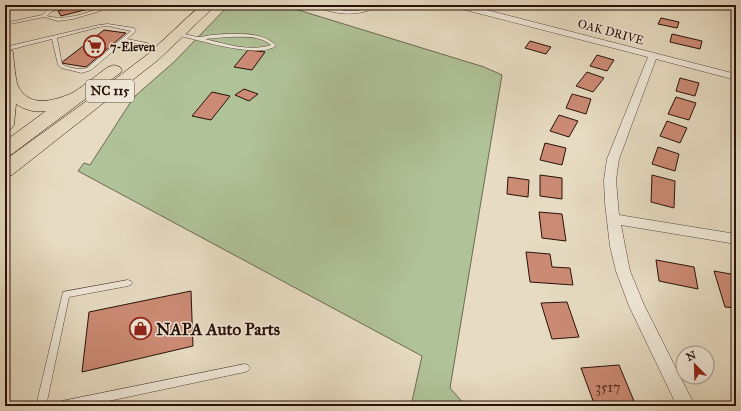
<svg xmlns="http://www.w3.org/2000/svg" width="741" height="411" font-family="'IM FELL Great Primer',serif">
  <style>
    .green { fill: #b0c298; stroke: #6c6950 }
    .building { fill: #cc8b75; stroke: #281007 }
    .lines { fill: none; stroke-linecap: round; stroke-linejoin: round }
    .lane-casing { stroke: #584336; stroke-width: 1 }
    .street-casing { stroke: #584336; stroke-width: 1 }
    .primary-casing { stroke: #281007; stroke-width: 1 }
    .lane { fill: #efe8d8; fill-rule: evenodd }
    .street { fill: #efe8d8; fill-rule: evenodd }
    .primary { fill: #e7dcc3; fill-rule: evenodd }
    .labels { text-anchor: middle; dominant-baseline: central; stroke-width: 3; stroke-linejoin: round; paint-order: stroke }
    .far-street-label { font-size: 12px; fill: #281007; stroke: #efe8d8 }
    .far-poi-label { font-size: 12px; font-weight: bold; fill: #281007; stroke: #efe8d8; text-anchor: start }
    .shield { fill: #efe8d8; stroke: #645146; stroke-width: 1 }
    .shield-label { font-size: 13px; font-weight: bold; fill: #281007 }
    .near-number-label { font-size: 14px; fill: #512f22 }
    .near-poi-label { font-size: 17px; font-weight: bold; fill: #281007; stroke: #efe8d8; text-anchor: start }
  </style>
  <rect width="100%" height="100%" fill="#e7dcc3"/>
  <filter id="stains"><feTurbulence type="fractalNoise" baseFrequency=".005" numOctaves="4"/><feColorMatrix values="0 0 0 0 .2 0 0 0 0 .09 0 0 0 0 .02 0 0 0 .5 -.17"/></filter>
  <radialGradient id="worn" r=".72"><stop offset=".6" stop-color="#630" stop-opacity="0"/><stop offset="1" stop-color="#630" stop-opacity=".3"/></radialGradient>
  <!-- green -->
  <polygon class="green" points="229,5 282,5 484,67 502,75 450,388 466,406 411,406 422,356 78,171 84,163 90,165 134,97 174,62"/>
  <!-- building -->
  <g class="building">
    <polygon points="82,5 95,5 96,7 61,16 58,11"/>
    <polygon points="661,18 679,22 677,28 658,24"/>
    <polygon points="104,30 126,33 86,67 61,63"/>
    <polygon points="672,34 702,41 700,49 670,42"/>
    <polygon points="530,41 551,47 546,54 525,48"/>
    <polygon points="248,50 265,52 252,70 234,67"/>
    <polygon points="597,55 614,60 607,71 590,66"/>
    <polygon points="587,72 604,78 593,92 576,86"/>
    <polygon points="680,78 699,83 695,96 676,91"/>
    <polygon points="244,89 258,94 249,101 235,95"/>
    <polygon points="212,92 230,96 211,120 192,116"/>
    <polygon points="572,94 591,99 586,114 566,108"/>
    <polygon points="676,97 696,103 689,120 668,114"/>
    <polygon points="559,115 578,121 569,137 550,131"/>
    <polygon points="667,121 687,128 680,143 660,136"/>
    <polygon points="545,143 566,148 562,165 540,160"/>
    <polygon points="658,147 679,154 675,171 652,164"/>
    <polygon points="540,175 562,178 562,199 540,196"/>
    <polygon points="652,175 675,181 674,208 651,202"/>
    <polygon points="508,177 529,180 528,197 507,194"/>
    <polygon points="539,212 562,214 566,241 542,238"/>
    <polygon points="526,252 550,254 552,267 570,268 573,285 530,282"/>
    <polygon points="656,260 694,267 698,289 659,281"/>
    <polygon points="714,271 736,275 736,308 725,307"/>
    <polygon points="191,291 193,346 82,372 89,312"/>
    <polygon points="567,302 579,337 552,339 541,303"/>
    <polygon points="619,365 636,406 595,406 581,368"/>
  </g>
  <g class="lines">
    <defs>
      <g id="lane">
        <path d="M63 5H69L51 12 47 16C62 20 79 16 94 10 99 8 103 5 108 5L100 11 73 19 58 21 44 17 5 25V23L42 15 47 10Z"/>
        <path d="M314 5C328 5 340 12 354 11 363 11 370 5 378 5 362 18 331 15 314 5Z"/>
        <path d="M108 24 134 28 136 31 127 39 147 43 149 44 147 45 124 42 91 70 82 73 61 68 58 65 52 39 5 51V47L99 25ZM108 26 131 31 87 68C80 70 68 68 62 64L57 38 99 27Z"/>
        <path d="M176 33C184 33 191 36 198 37 203 37 209 35 213 35 232 33 264 31 276 46 257 59 200 40 176 35ZM228 37C241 37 261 35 271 45 250 52 226 44 205 39Z"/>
        <polygon points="128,280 131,281 132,283 131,285 128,286 69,297 46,406 36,406 63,292"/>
        <polygon points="245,364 248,365 250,368 248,371 245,372 85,406 57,406 59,403 62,401"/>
      </g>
      <polygon id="street" points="453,5 467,5 736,74 736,80 656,59 619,159 616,180 619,215 736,234 736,244 621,225 630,271 644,305 695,406 677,406 629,306 616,271 610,246 605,203 604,180 607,159 648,57 454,7"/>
      <g id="primary">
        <polygon points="201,5 216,5 158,60 12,175 5,177 5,160 81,105 148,54"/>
        <path d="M5 47 10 49 13 52C14 61 15 78 18 86 29 108 53 101 70 94 79 90 99 73 108 67L114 65 120 67 122 70 120 73 12 154 5 156V141L46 111C36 113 25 110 16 104L14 125 11 129 5 131Z"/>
      </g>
    </defs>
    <!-- lane casing -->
    <use href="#lane" class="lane-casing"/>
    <!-- street casing -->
    <use href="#street" class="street-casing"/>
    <!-- primary casing -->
    <use href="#primary" class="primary-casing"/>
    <!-- lane -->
    <use href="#lane" class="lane"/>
    <!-- street -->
    <use href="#street" class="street"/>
    <!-- primary -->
    <use href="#primary" class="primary"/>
  </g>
  <!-- icons -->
  <defs>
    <symbol id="supermarket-ring" viewBox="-11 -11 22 22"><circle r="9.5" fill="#efe8d8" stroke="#8f2418" stroke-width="1.5"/><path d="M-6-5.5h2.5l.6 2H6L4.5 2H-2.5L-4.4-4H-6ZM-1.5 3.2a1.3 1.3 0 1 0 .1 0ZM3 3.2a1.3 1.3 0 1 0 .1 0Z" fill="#8f2418"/></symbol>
    <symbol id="shop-ring" viewBox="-11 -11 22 22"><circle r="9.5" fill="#efe8d8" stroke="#8f2418" stroke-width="1.5"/><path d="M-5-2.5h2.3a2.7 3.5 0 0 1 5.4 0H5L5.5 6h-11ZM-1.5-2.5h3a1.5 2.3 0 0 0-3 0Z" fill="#8f2418"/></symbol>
  </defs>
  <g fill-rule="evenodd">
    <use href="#supermarket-ring" x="82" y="34" width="25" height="25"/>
    <use href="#shop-ring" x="128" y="316" width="25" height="25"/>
  </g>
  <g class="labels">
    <!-- far-street labels -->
    <g class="far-street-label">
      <text transform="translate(611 32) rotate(15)">OAK DRIVE</text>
    </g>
    <!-- far-poi labels -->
    <g class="far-poi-label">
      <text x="110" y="47">7-Eleven</text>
    </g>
    <!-- shield labels -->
    <rect class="shield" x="86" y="80" width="48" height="22" rx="3"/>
    <g class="shield-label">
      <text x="110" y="91">NC 115</text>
    </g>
    <!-- near-number labels -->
    <g class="near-number-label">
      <text x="608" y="387">3517</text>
    </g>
    <!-- near-poi labels -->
    <g class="near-poi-label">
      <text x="156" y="329">NAPA Auto Parts</text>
    </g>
  </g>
  <!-- margin -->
  <rect width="741" height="411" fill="none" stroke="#e7dcc3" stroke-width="20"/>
  <rect x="6" y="6" width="729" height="399" fill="none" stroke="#281007" stroke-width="2"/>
  <rect x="10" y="10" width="721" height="391" fill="none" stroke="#281007"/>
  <!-- north arrow -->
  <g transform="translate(695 365) rotate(337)"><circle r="19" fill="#efe8d8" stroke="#9f9284"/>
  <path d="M0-3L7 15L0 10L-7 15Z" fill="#8f2418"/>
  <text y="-6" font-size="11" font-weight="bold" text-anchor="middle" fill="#281007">N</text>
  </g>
  <rect width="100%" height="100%" filter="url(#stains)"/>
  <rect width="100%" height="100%" fill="url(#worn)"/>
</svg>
